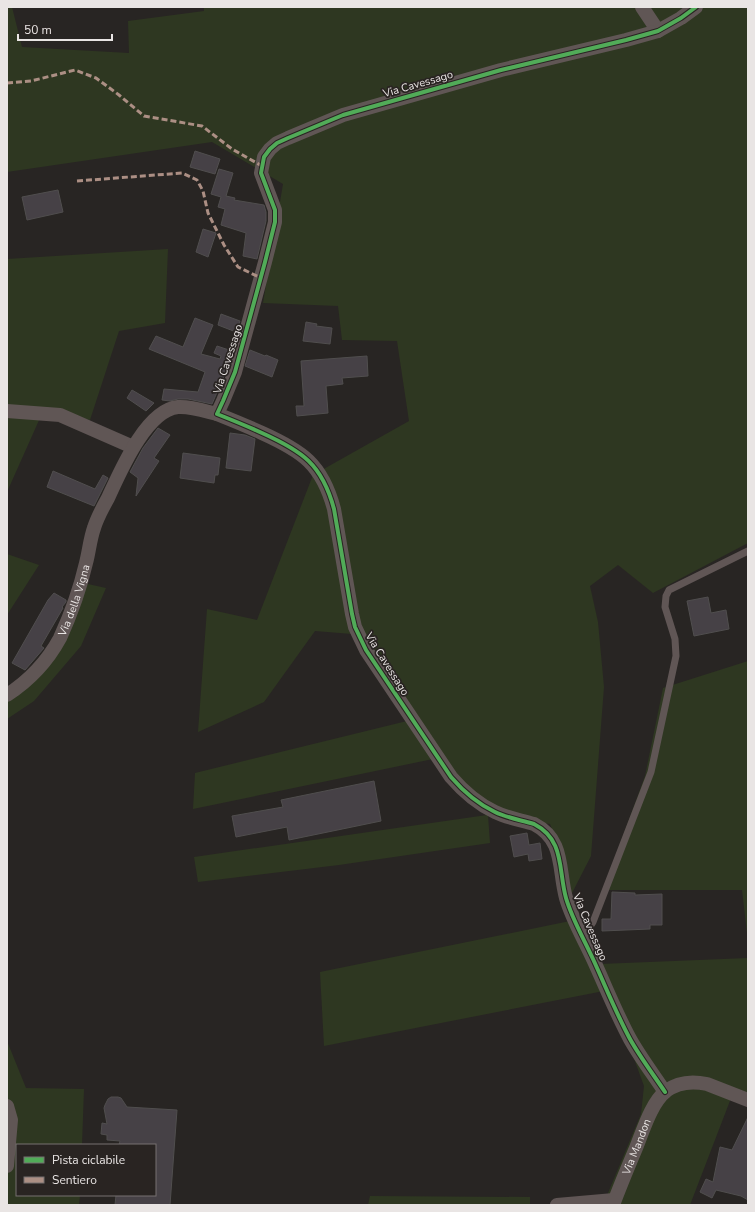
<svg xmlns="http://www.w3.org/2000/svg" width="755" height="1212" font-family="'Nunito Sans',sans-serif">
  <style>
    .green { fill: #2e3721 }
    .building { fill: #464146; stroke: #504e4e }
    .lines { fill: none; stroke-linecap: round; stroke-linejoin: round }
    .lane { stroke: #605655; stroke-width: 7 }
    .street { stroke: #605655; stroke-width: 14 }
    .quiet { stroke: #ac8f84; stroke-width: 3; stroke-dasharray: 6 3; stroke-linecap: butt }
    .cycleway-casing { stroke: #292422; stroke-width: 6 }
    .cycleway { stroke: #51ab58; stroke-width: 4 }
    .labels { text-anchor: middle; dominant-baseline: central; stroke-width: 3.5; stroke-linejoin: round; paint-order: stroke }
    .street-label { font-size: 11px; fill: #e9e5e4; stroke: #292422 }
  </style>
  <rect width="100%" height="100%" fill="#282523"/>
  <!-- green -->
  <g class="green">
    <polygon points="7,7 12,7 22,47 129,53 128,21 204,11 204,7 748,7 748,543 653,593 618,565 590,586 598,622 604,687 591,856 569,899 600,964 748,958 748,1098 733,1093 690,1205 603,1205 641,1114 644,1086 609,990 324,1046 320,972 570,921 562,855 550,824 488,815 490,843 339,865 198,882 194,857 487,815 433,759 193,809 195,773 407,721 352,634 315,631 264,702 198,732 207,609 257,620 313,475 409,421 397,341 342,340 338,306 263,303 283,184 212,142 7,172"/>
    <polygon points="168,249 165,323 119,331 90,420 44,409 7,492 7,259"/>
    <polygon points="7,554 39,565 7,615"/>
    <polygon points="88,584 106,588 81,646 34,701 7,719 7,699 24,688"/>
    <polygon points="748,661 748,942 742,890 603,890 645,776 663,688"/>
    <polygon points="7,1041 26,1088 84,1089 82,1145 17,1145 17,1195 80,1195 79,1205 7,1205"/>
    <polygon points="370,1196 530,1197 530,1205 368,1205"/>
  </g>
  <!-- building -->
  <g class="building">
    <polygon points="195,151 220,159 215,174 190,167"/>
    <polygon points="219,169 233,173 226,196 235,198 234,200 264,205 266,212 266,221 257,259 243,256 246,233 221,225 225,209 218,207 221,197 211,194"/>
    <polygon points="58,190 63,212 27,220 22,197"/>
    <polygon points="203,229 216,233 208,257 196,252"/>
    <polygon points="221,314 240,321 236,332 218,325"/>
    <polygon points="195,318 213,325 201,354 220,359 221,356 214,353 217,346 232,351 227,369 212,404 188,399 178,399 170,401 162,400 164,389 198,392 205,372 149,349 156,336 183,347"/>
    <polygon points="306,322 317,324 316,326 332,328 330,344 303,341"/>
    <polygon points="250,350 265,356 266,355 278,360 272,377 245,366"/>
    <polygon points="367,356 368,376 342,378 343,384 326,386 328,413 297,416 296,406 304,406 301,361"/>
    <polygon points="132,390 154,403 146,411 127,398"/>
    <polygon points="158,428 170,435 154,458 159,461 136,496 138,478 130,472 143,448"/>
    <polygon points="230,433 245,435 255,439 251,471 226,468"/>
    <polygon points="183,453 220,458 218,475 215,475 214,483 180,478"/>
    <polygon points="53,471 95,489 103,475 108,478 94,506 47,487"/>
    <polygon points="54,593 66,600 66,602 62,607 63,608 41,646 44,648 25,670 12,663 48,600"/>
    <polygon points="708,597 711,613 726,610 729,629 694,636 687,601"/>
    <polygon points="374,781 381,821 289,840 287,827 236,837 232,816 283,807 281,800"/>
    <polygon points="527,833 529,845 540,843 542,859 529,861 528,854 514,857 510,836"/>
    <polygon points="612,892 635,893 635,895 662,894 662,925 650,925 650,929 602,931 602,919 611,919"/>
    <polygon points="111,1097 118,1097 121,1098 127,1107 177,1110 170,1205 115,1205 116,1195 155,1195 155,1145 119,1145 120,1141 107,1140 107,1135 101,1134 102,1123 107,1124 104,1108 105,1105 108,1099"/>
    <polygon points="748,1117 748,1200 741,1196 716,1190 712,1198 700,1192 706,1179 713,1182 720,1147 732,1150"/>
  </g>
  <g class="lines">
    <!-- lane -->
    <polyline class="lane" points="583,937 593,922 651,772 676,656 675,639 665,607 666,596 669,590 748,551"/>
    <!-- street -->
    <g class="street">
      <polyline points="642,7 658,31"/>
      <polyline points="7,411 60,415 133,447"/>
      <path id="s1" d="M7 695C30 680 47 662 60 638 71 614 80 589 86 563 89 552 90 539 94 528 97 518 103 507 108 498 120 472 146 410 178 407 190 406 205 411 217 414"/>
      <path d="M665 1092C653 1074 640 1057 630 1039 616 1013 605 985 593 959 584 939 572 919 566 898 558 869 565 840 534 824 521 820 507 818 495 812 478 804 463 791 451 777L366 650 355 627 352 614 334 509C322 464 302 451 262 433 247 426 232 420 217 414L223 401 235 372 265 262 275 222V210L261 173 264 157 270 149 277 143 288 138 343 115 501 70 626 40 658 31 681 18 696 7"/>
      <polyline points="7,1106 11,1120 7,1166"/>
      <polyline points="557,1205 614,1200"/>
      <path id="s2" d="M613 1205C620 1186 628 1167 636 1148 643 1131 651 1103 666 1091 678 1082 693 1081 707 1084L748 1100"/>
    </g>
    <!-- quiet -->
    <g class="quiet">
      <polyline points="7,83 31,81 75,70 96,78 119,95 144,116 202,126 232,149 262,166"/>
      <polyline points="77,181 182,173 197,180 203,191 208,213 224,245 238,267 261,278"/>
    </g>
    <defs>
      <path id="cycleway" d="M665 1092C653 1074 640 1057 630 1039 616 1013 605 985 593 959 584 939 572 919 566 898 558 869 565 840 534 824 521 820 507 818 495 812 478 804 463 791 451 777L366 650 355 627 352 614 334 509C322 464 302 451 262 433 247 426 232 420 217 414L223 401 235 372 265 262 275 222V210L261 173 264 157 270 149 277 143 288 138 343 115 501 70 626 40 658 31 681 18 696 7"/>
    </defs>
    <!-- cycleway casing -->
    <use href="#cycleway" class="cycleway-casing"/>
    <!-- cycleway -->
    <use href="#cycleway" class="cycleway"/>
  </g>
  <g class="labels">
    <!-- street labels -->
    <g class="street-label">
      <text transform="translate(418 84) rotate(-16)">Via Cavessago</text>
      <text transform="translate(228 359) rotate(-72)">Via Cavessago</text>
      <text stroke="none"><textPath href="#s1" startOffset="119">Via della Vigna</textPath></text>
      <text transform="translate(387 664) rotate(58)">Via Cavessago</text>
      <text transform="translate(590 927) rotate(67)">Via Cavessago</text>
      <text stroke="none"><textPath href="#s2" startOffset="63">Via Mandon</textPath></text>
    </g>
  </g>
  <!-- border -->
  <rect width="755" height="1212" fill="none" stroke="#e9e5e4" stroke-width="16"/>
  <!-- legend -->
  <rect x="16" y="1144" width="140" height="52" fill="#292422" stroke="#767170"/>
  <rect x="24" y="1157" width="20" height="6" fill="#51ab58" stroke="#767170"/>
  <text x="52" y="1164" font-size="12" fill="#e9e5e4">Pista ciclabile</text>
  <rect x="24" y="1177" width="20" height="6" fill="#ac8f84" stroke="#767170"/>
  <text x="52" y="1184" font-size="12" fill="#e9e5e4">Sentiero</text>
  <!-- scale -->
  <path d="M18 34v6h94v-6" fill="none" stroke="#e9e5e4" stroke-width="2"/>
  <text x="24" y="34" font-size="12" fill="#e9e5e4" stroke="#292422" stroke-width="3" paint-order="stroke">50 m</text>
</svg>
